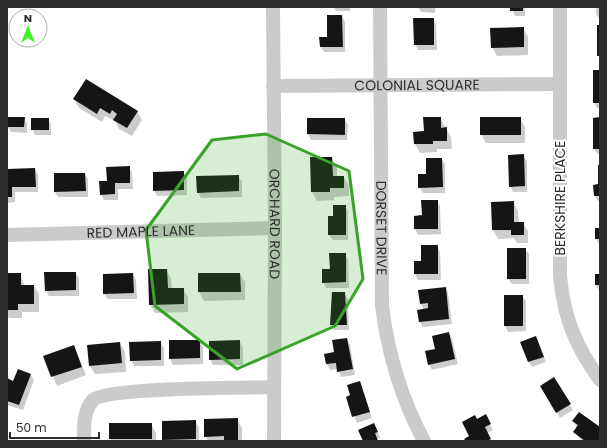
<svg xmlns="http://www.w3.org/2000/svg" width="607" height="448" font-family="Poppins,sans-serif">
  <style>
    .shadow { fill: #0003 }
    .building { fill: #151515 }
    .lines { fill: none; stroke-linecap: round; stroke-linejoin: round }
    .street { stroke: #cbcbcb; stroke-width: 14 }
    .marked { fill: #39a329; fill-opacity: 0.2; stroke: #39a329; stroke-width: 3; stroke-linejoin: round }
    .labels { text-anchor: middle; dominant-baseline: central; stroke-width: 4; stroke-linejoin: round; paint-order: stroke }
    .street-label { font-size: 14px; fill: #2e2e2e; stroke: #fff }
  </style>
  <rect width="100%" height="100%" fill="#fff"/>
  <!-- shadow -->
  <g class="shadow">
    <polygon points="317,7 350,7 350,11 336,11 334,8"/>
    <polygon points="418,7 435,7 435,13 421,12"/>
    <polygon points="511,7 525,7 525,16 515,16"/>
    <polygon points="596,7 600,7 600,20 596,14"/>
    <polygon points="342,16 345,22 345,52 324,52 321,47"/>
    <polygon points="433,19 436,24 437,50 418,50 415,44"/>
    <polygon points="523,28 528,37 528,55 497,56 492,47"/>
    <polygon points="600,71 600,108 597,108 594,103"/>
    <polygon points="74,99 137,111 142,120 132,136 119,129 116,122 105,116 102,122 79,108"/>
    <polygon points="24,118 27,124 27,133 11,132 8,127"/>
    <polygon points="440,118 451,137 452,149 437,149 437,152 420,153 415,144 414,133 425,132"/>
    <polygon points="520,118 525,127 525,143 486,143 481,134"/>
    <polygon points="600,118 600,154 598,154 594,149"/>
    <polygon points="48,119 51,125 51,135 35,135 32,129"/>
    <polygon points="344,119 348,125 347,140 311,140 308,134"/>
    <polygon points="523,155 527,161 527,192 513,192 510,186"/>
    <polygon points="311,158 332,158 337,167 337,177 344,177 349,186 349,196 334,197 334,200 317,201 312,192"/>
    <polygon points="442,159 445,165 445,193 423,193 419,187 427,175"/>
    <polygon points="600,166 600,201 598,201 595,196 599,185"/>
    <polygon points="129,167 132,173 133,189 118,189 118,200 104,200 101,194 108,182"/>
    <polygon points="35,169 38,175 38,192 15,192 15,202 7,203 7,170"/>
    <polygon points="183,172 187,178 187,195 157,196 154,190"/>
    <polygon points="85,174 88,179 88,197 58,197 55,192"/>
    <polygon points="238,176 242,181 242,197 201,198 198,192"/>
    <polygon points="437,201 440,206 441,234 418,235 415,229 423,216"/>
    <polygon points="513,202 518,211 519,223 523,223 528,231 528,243 517,243 514,238 498,239 493,230 492,203"/>
    <polygon points="345,206 348,211 348,240 333,240 329,235 334,217"/>
    <polygon points="596,229 600,229 600,245 596,239"/>
    <polygon points="437,246 440,252 441,280 418,280 415,274 415,262 422,262"/>
    <polygon points="525,249 529,254 529,284 512,284 508,279"/>
    <polygon points="345,254 348,260 349,288 326,288 323,282 331,270"/>
    <polygon points="600,255 600,291 599,291 596,285 596,275 600,275"/>
    <polygon points="166,270 171,278 172,289 183,289 188,297 188,312 155,313 150,305"/>
    <polygon points="75,273 79,278 79,296 49,296 46,291"/>
    <polygon points="7,274 20,274 25,286 34,286 39,294 39,312 22,312 22,318 9,318 7,314"/>
    <polygon points="133,274 136,280 137,299 108,299 104,294"/>
    <polygon points="199,274 240,274 245,282 245,300 204,301 199,292"/>
    <polygon points="445,288 448,293 452,324 423,327 420,322 424,310 421,304"/>
    <polygon points="344,293 348,299 349,330 334,330 331,325"/>
    <polygon points="522,296 526,301 526,331 508,332 505,326"/>
    <polygon points="449,333 452,339 458,364 432,370 429,364"/>
    <polygon points="536,337 546,362 532,367 529,362"/>
    <polygon points="347,339 350,345 355,375 341,377 338,369 330,370 327,364 325,354 335,353"/>
    <polygon points="199,341 203,347 203,364 173,365 170,359"/>
    <polygon points="160,342 164,348 164,366 134,366 131,360"/>
    <polygon points="240,342 243,347 243,365 213,365 210,359"/>
    <polygon points="120,343 125,352 126,372 95,374 90,366"/>
    <polygon points="74,347 86,375 57,386 45,357"/>
    <polygon points="31,375 34,380 23,410 7,405 7,379 14,382"/>
    <polygon points="554,379 573,410 560,418 542,386"/>
    <polygon points="360,382 372,418 357,423 347,397 352,396"/>
    <polygon points="485,416 493,430 487,433 491,441 467,441"/>
    <polygon points="237,419 242,428 242,441 208,441 205,436"/>
    <polygon points="195,421 199,427 199,441 164,441 163,439"/>
    <polygon points="573,421 600,429 600,441 582,441 574,432 577,428"/>
    <polygon points="110,424 151,424 156,433 156,441 111,441"/>
    <polygon points="377,430 380,438 377,439 378,441 363,441"/>
  </g>
  <!-- building -->
  <g class="building">
    <rect x="510" y="7" width="13" height="4"/>
    <polygon points="327,15 342,15 343,47 320,47 319,37 327,37"/>
    <polygon points="413,18 434,18 434,45 414,45"/>
    <rect x="597" y="25" width="3" height="31"/>
    <polygon points="524,27 524,47 491,48 490,28"/>
    <rect x="593" y="70" width="7" height="33"/>
    <polygon points="86,79 138,111 127,128 113,120 117,114 112,110 110,114 100,108 97,114 73,99"/>
    <polygon points="7,117 25,117 24,127 7,127"/>
    <polygon points="423,117 441,117 441,128 447,127 447,141 433,141 433,144 414,144 413,132 424,131"/>
    <rect x="480" y="117" width="41" height="18"/>
    <polygon points="600,117 600,149 593,149 593,118"/>
    <rect x="31" y="118" width="18" height="12"/>
    <polygon points="307,118 345,118 345,135 307,134"/>
    <polygon points="524,154 525,186 509,187 508,155"/>
    <polygon points="310,157 332,157 333,176 344,176 344,188 330,188 330,192 311,192"/>
    <polygon points="426,158 442,158 443,187 418,188 418,174 426,174"/>
    <polygon points="598,165 600,165 600,196 594,196 593,185 598,184"/>
    <polygon points="130,166 130,183 115,183 115,194 100,195 99,181 107,181 106,167"/>
    <polygon points="35,168 36,187 12,187 12,197 7,197 7,169"/>
    <polygon points="184,171 184,190 153,191 153,172"/>
    <polygon points="54,173 85,173 86,191 54,192"/>
    <polygon points="239,175 239,191 197,193 196,176"/>
    <polygon points="421,200 438,200 438,229 414,229 414,216 422,215"/>
    <polygon points="514,201 514,222 524,222 524,235 511,235 511,230 492,230 491,202"/>
    <polygon points="333,205 346,205 346,235 328,235 328,216 333,216"/>
    <rect x="595" y="228" width="5" height="11"/>
    <polygon points="421,245 438,245 438,274 414,274 414,261 421,261"/>
    <rect x="507" y="248" width="19" height="31"/>
    <polygon points="329,253 346,253 346,282 322,283 322,269 330,269"/>
    <polygon points="148,269 167,269 168,288 184,288 184,304 149,305"/>
    <polygon points="44,272 76,272 76,290 45,291"/>
    <polygon points="7,273 21,273 21,285 34,285 34,304 18,304 18,310 7,310"/>
    <polygon points="133,273 134,293 103,294 103,274"/>
    <polygon points="198,273 240,273 241,292 198,292"/>
    <rect x="595" y="274" width="5" height="11"/>
    <polygon points="446,287 449,319 419,322 417,310 428,308 428,303 420,304 418,290"/>
    <polygon points="332,292 345,292 347,325 330,325"/>
    <rect x="504" y="295" width="19" height="31"/>
    <polygon points="449,332 455,359 428,365 425,351 435,349 432,336"/>
    <polygon points="536,336 544,357 528,362 520,342"/>
    <polygon points="347,338 353,369 337,372 336,363 326,364 324,354 334,352 332,340"/>
    <polygon points="169,340 200,340 200,358 169,359"/>
    <polygon points="240,340 240,359 209,360 209,341"/>
    <polygon points="161,341 161,360 130,361 129,342"/>
    <polygon points="120,342 122,363 89,366 87,345"/>
    <polygon points="74,345 82,367 51,377 43,356"/>
    <polygon points="18,369 31,374 19,405 7,401 7,378 13,381"/>
    <polygon points="554,377 571,404 556,413 540,386"/>
    <polygon points="360,381 370,412 352,417 346,397 350,395 347,385"/>
    <polygon points="579,412 600,427 600,438 598,441 585,441 573,432 578,425 572,421"/>
    <polygon points="486,414 491,424 485,427 491,439 487,441 466,441 464,439 469,436 462,422 475,415 477,419"/>
    <polygon points="238,418 238,441 224,441 224,436 204,437 204,419"/>
    <polygon points="196,420 196,439 162,440 162,421"/>
    <rect x="109" y="423" width="43" height="16"/>
    <polygon points="374,423 378,432 375,433 378,441 363,441 358,430"/>
  </g>
  <g class="lines">
    <!-- street -->
    <g class="street">
      <path id="s1" d="M273 7 275 228 274 441"/>
      <path id="s2" d="M380 7 382 306C388 354 401 398 424 441"/>
      <path d="M560 7V276C564 318 575 345 600 380"/>
      <path id="s3" d="M273 86 560 84"/>
      <path id="s4" d="M7 235 275 228"/>
      <path d="M84 441C84 428 83 411 93 400 107 387 246 388 274 387"/>
    </g>
  </g>
  <!-- marked area -->
  <path class="marked" d="M266 134 349 171 363 279 335 326 237 369 155 306 146 230 212 140Z"/>
  <g class="labels">
    <!-- street labels -->
    <g class="street-label">
      <text stroke="none"><textPath href="#s3" startOffset="144">COLONIAL SQUARE</textPath></text>
      <text transform="translate(560 198) rotate(-90)">BERKSHIRE PLACE</text>
      <text stroke="none"><textPath href="#s1" startOffset="217">ORCHARD ROAD</textPath></text>
      <text stroke="none"><textPath href="#s2" startOffset="221">DORSET DRIVE</textPath></text>
      <text stroke="none"><textPath href="#s4" startOffset="134">RED MAPLE LANE</textPath></text>
    </g>
  </g>
  <!-- border -->
  <rect width="607" height="448" fill="none" stroke="#2e2e2e" stroke-width="16"/>
  <!-- north arrow -->
  <g transform="translate(28 28)"><circle r="19" fill="#ffffff" stroke="#ababab"/>
  <path d="M0-3L7 15L0 10L-7 15Z" fill="#41f125"/>
  <text y="-6" font-size="11" font-weight="bold" text-anchor="middle" fill="#2e2e2e">N</text>
  </g>
  <!-- scale -->
  <path d="M10 432v6h89v-6" fill="none" stroke="#2e2e2e" stroke-width="2"/>
  <text x="16" y="432" font-size="12" fill="#2e2e2e" stroke="#ffffff" stroke-width="3" paint-order="stroke">50 m</text>
</svg>
